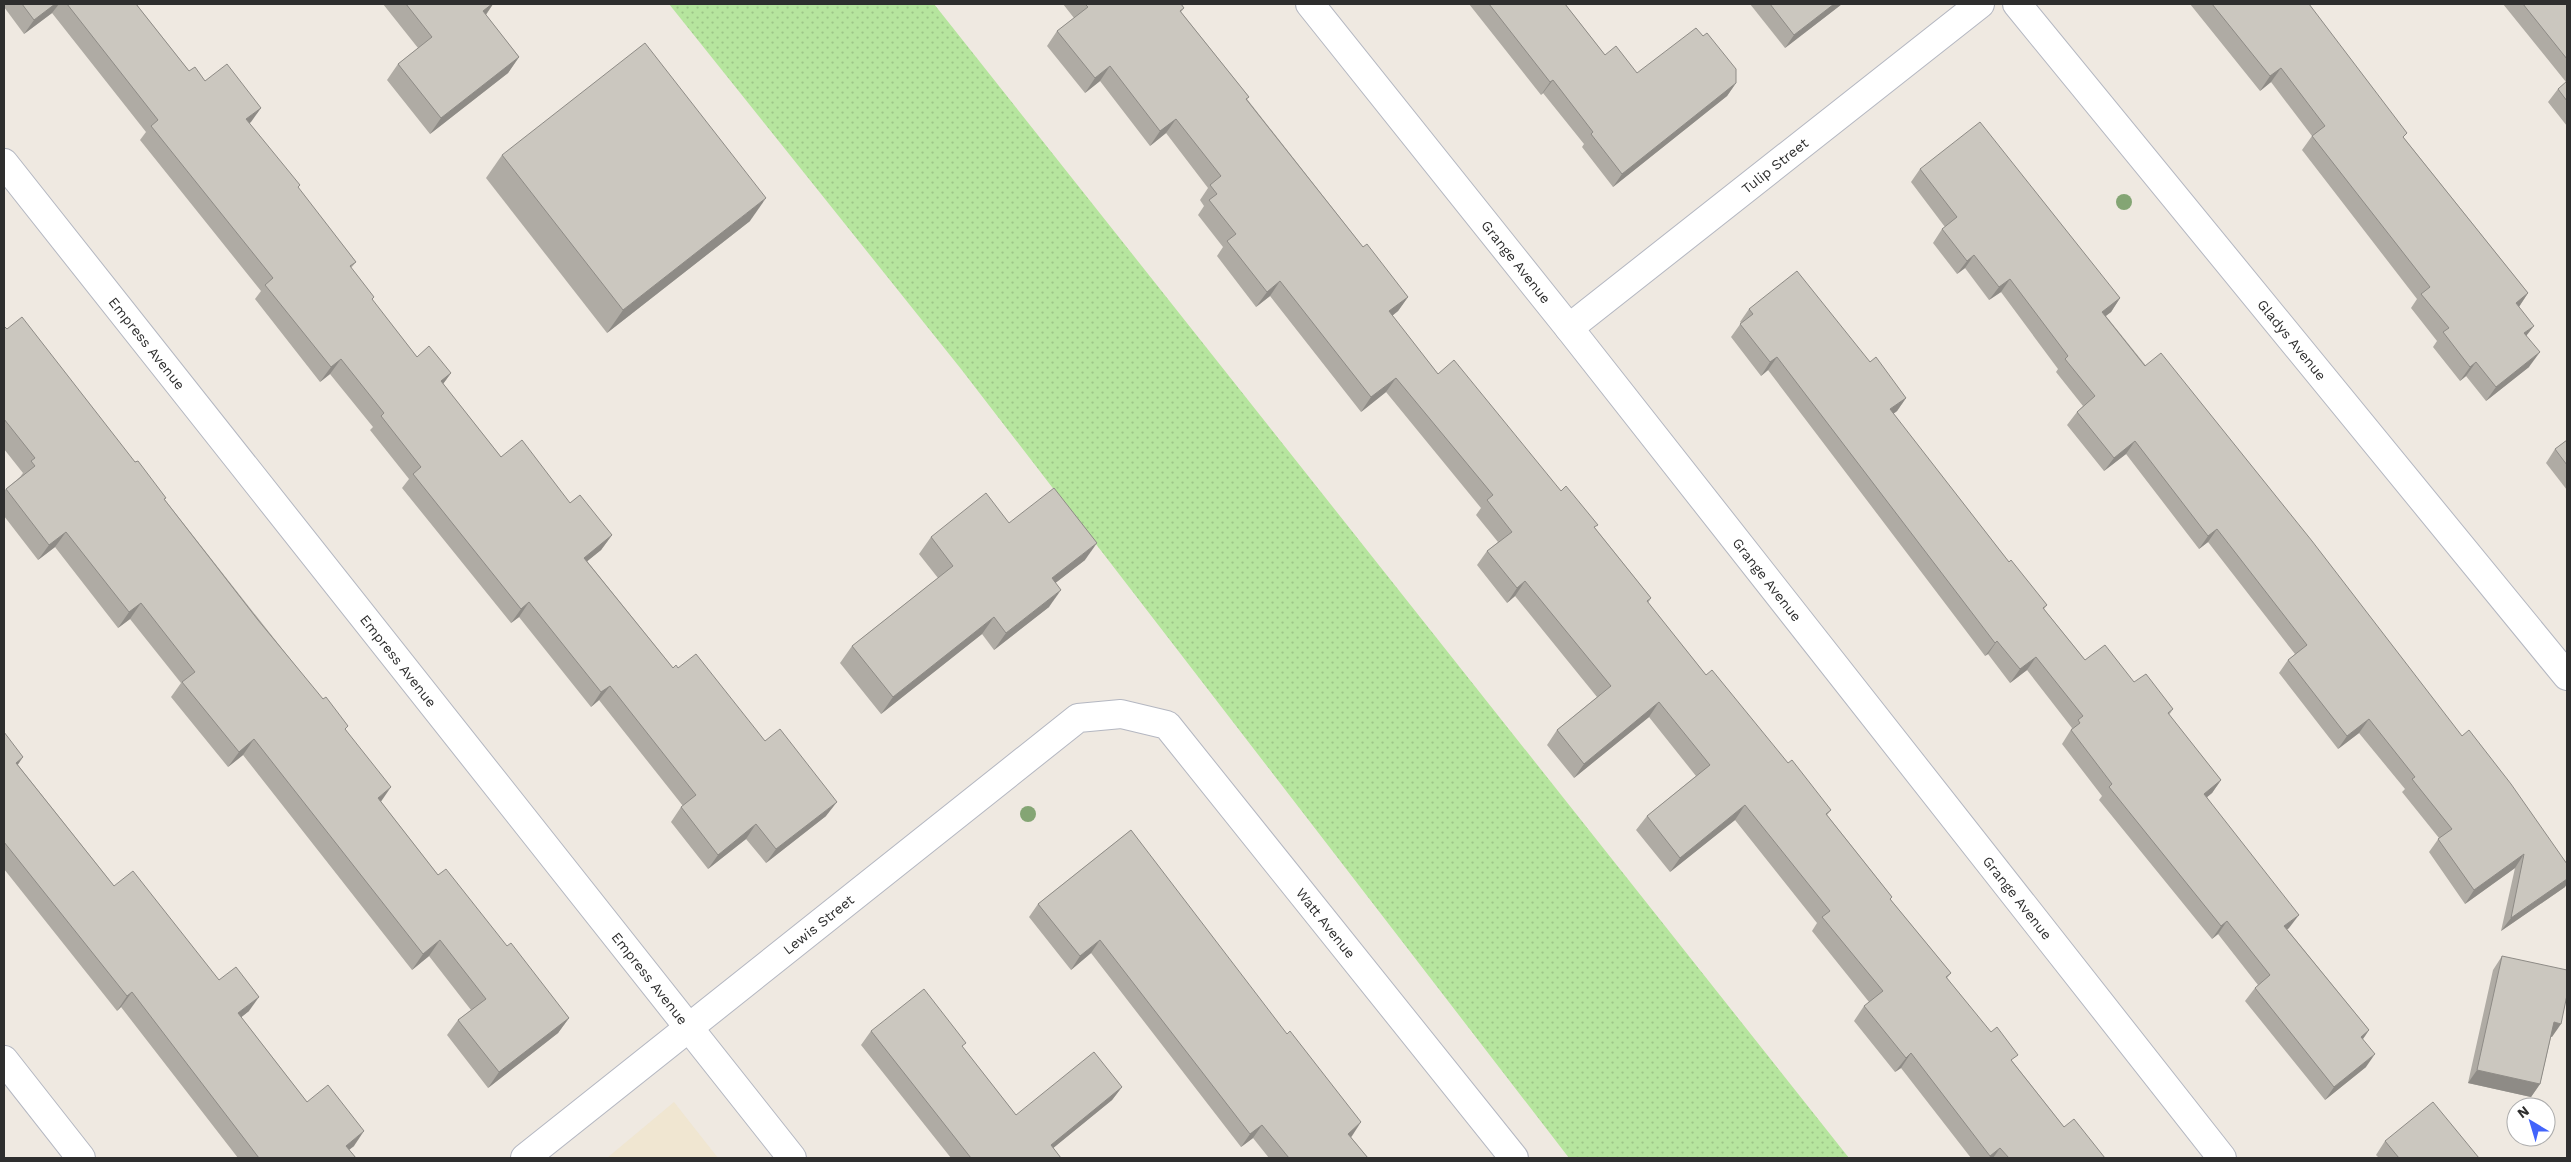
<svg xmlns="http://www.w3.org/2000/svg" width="2571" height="1162" font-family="'Work Sans',sans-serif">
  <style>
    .education { fill: #f0e6d1 }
    .grass { fill: url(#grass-dots) }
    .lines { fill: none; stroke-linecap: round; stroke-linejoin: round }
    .minor-casing { stroke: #b4b7c1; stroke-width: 30 }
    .minor { stroke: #fff; stroke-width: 28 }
    .tree { fill: #84a574 }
    .wall { fill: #afaba4 }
    .shaded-wall { fill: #8e8b86 }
    .building { fill: #cbc7bf; stroke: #8e8b86 }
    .labels { text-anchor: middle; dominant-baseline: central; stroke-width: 5; stroke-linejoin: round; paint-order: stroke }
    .street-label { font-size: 14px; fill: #2e2e2e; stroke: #fff }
  </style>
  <defs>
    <pattern id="grass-dots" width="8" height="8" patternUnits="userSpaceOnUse" patternTransform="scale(1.25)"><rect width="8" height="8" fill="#b6e59e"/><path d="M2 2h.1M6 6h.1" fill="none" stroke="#9dc588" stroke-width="1.8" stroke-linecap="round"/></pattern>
  </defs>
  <rect width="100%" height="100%" fill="#efe9e1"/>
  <!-- education -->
  <polygon class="education" points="674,1102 718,1158 607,1158"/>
  <!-- grass -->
  <polygon class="grass" points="669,4 934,4 1849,1158 1569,1158 961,369"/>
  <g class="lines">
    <defs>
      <g id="minor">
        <path id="s1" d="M1310 4 1569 328 2222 1158"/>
        <path id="s2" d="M2017 4 2567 676"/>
        <path id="s3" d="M4 163 792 1158"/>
        <path id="s4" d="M1569 328 1980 4"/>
        <polyline points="4,1060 81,1158"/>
        <path id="s5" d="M525 1158 1078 718 1121 714 1167 725 1514 1158"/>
      </g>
    </defs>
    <!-- minor casing -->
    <use href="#minor" class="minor-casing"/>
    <!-- minor -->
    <use href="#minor" class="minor"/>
  </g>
  <!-- trees -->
  <g class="tree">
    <circle cx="2124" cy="202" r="8"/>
    <circle cx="1028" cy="814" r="8"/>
  </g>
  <!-- wall -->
  <g class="wall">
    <polygon points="4,4 136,4 189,71 205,81 261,108 249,123 298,188 356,262 351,268 372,300 417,357 451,373 443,384 501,457 570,503 612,535 601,550 587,561 673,668 678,668 826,816 766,863 746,839 708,869 671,822 681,807 683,806 599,700 591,707 519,617 511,623 402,488 409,479 370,430 373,427 330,374 320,382 255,299 261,291 140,140 146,132 52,13 24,34 4,7"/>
    <polygon points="383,4 493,4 486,15 519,57 508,73 430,134 387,80 398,64 418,48"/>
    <polygon points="1063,4 1181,4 1184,8 1181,12 1249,97 1247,99 1363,247 1408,297 1398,311 1392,316 1438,374 1561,491 1595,528 1651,598 1648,603 1706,675 1831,810 1827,815 1892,897 1890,899 1951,973 1947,978 2064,1127 2105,1158 1971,1158 1901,1068 1895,1072 1854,1021 1864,1006 1869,1002 1812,931 1817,923 1735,820 1670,872 1636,830 1647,816 1696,776 1649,717 1574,778 1547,745 1557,730 1597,697 1515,596 1507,603 1477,565 1487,551 1498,542 1476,515 1481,508 1386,392 1361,412 1270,296 1256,307 1217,256 1223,247 1198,215 1204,206 1200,200 1208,188 1166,133 1150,146 1100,81 1085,93 1047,46 1057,31 1074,18"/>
    <polygon points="1469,4 1565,4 1605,55 1637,73 1736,83 1727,96 1613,187 1582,147 1584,144 1543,93 1541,95"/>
    <polygon points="1750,4 1842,4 1785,48"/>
    <polygon points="2190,4 2309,4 2404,138 2528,293 2519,307 2527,336 2529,367 2486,401 2466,376 2460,381 2433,347 2437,341 2411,308 2417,299 2302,150 2312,136 2271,82 2260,91"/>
    <polygon points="2503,4 2567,4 2567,126 2548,102 2558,89 2566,82"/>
    <polygon points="502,155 750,221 607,333 486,178"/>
    <polygon points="1920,169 2120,298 2111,312 2106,316 2565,887 2501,931 2515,868 2465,904 2429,852 2439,838 2402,792 2405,789 2359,733 2338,749 2279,673 2288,660 2295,654 2208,542 2199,549 2126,454 2104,471 2067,425 2077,412 2083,406 2056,372 2058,369 2001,292 1989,300 1965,268 1957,274 1933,243 1942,229 1945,227 1911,182"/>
    <polygon points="1749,309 1870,362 1906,398 1897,411 1893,414 2009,562 2047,605 2044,609 2085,660 2134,682 2173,709 2169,715 2221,780 2212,793 2207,797 2289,928 2287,929 2369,1030 2363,1039 2366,1067 2325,1100 2245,1001 2255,988 2258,985 2218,934 2212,939 2099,800 2102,796 2062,744 2072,728 2027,670 2010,683 1988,654 1985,656 1768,370 1761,376 1731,337 1741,323 1740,322"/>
    <polygon points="4,326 165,500 346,730 381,802 438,875 507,946 569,1018 558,1033 488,1088 447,1035 458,1020 471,1010 429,956 412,970 243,755 228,767 171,697 181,683 130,619 118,628 55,547 38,560 4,516 4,491 6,489 20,477 23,473 4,449"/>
    <polygon points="2567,440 2567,490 2546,463 2555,449"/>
    <polygon points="1009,523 1085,560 1055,583 1049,607 994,650 982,634 881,714 840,663 852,646 938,578 919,554 931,537"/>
    <polygon points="4,732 18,765 114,886 219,980 249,1011 241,1017 307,1102 354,1146 349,1150 356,1158 238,1158 121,1007 117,1011 4,869"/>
    <polygon points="1131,830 1352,1136 1351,1137 1368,1158 1269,1158 1253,1138 1241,1147 1091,953 1071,970 1029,917 1038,904"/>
    <polygon points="2502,956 2552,1037 2551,1037 2540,1084 2531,1097 2468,1083 2493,970"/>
    <polygon points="871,1031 963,1048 1016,1115 1122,1087 1112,1100 1053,1148 1061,1158 951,1158 861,1045"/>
    <polygon points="2385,1141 2479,1158 2379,1158 2376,1155"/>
  </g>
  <!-- shaded-wall -->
  <g class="shaded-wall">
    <polygon points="55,4 59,4 52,13 24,34 34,20"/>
    <polygon points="492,4 493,4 484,17 483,11"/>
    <polygon points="1834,4 1842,4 1785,48 1794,35"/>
    <polygon points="519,57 508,73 430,134 441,118"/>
    <polygon points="1110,66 1100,81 1085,93 1095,78"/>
    <polygon points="2281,68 2271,82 2260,91 2270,76"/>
    <polygon points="1553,80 1543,93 1541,95 1550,82"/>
    <polygon points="1736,83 1727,96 1613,187 1622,174"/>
    <polygon points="261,108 251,122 236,134 246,119"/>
    <polygon points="1176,119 1166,133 1150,146 1160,131"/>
    <polygon points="766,198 750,221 607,333 623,310"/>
    <polygon points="1974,255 1965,268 1957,274 1967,261"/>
    <polygon points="2010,279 2001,292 1989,300 1999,287"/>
    <polygon points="1280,281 1270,296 1256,307 1267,292"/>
    <polygon points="2528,293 2518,308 2516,303"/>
    <polygon points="1408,297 1398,311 1379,326 1389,311"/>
    <polygon points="2120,298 2111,312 2093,325 2102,312"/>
    <polygon points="2534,326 2523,340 2524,333"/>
    <polygon points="2540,352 2529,367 2486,401 2496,387"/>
    <polygon points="1777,357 1768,370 1761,376 1770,362"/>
    <polygon points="341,359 330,374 320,382 331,367"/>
    <polygon points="2476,362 2466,376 2460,381 2470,367"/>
    <polygon points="451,373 440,388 441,381"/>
    <polygon points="1396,378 1386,392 1361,412 1371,397"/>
    <polygon points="1906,398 1897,411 1881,423 1890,409"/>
    <polygon points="2135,441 2126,454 2104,471 2114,458"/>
    <polygon points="2217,529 2208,542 2199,549 2208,536"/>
    <polygon points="66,532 55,547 38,560 49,545"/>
    <polygon points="612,535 601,550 574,572 584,558"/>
    <polygon points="1097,543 1085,560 1040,595 1052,578"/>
    <polygon points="1525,581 1515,596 1507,603 1517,588"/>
    <polygon points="1061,590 1049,607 994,650 1006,633"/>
    <polygon points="529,602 519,617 511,623 521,609"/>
    <polygon points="141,603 130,619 118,628 129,612"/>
    <polygon points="994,617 982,634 881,714 893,697"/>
    <polygon points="1997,641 1988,654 1985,656 1995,643"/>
    <polygon points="2036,657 2027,670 2010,683 2020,669"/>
    <polygon points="610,686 599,700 591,707 601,692"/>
    <polygon points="1659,702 1649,717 1574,778 1584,764"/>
    <polygon points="2369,719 2359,733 2338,749 2347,736"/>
    <polygon points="254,739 243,755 228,767 239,752"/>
    <polygon points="23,757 13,772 16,763"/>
    <polygon points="2221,780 2212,793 2195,807 2204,794"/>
    <polygon points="391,787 380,803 378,798"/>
    <polygon points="837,802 826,816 766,863 776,849"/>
    <polygon points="1745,805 1735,820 1670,872 1680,858"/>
    <polygon points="756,824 746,839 708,869 718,855"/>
    <polygon points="2524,854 2515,868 2465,904 2474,890"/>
    <polygon points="2567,879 2567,884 2565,887 2501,931 2511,918"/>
    <polygon points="2299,915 2289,928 2275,939 2284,926"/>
    <polygon points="2227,921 2218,934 2212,939 2221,926"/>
    <polygon points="440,940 429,956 412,970 423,954"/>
    <polygon points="1100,940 1091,953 1071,970 1080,956"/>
    <polygon points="132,992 121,1007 117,1011 127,996"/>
    <polygon points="259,997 249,1011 228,1028 238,1013"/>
    <polygon points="569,1018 558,1033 488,1088 499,1072"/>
    <polygon points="2554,1022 2561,1024 2552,1037 2545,1035"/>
    <polygon points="2369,1030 2360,1043 2361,1037"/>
    <polygon points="1911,1053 1901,1068 1895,1072 1906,1058"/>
    <polygon points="2375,1054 2366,1067 2325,1100 2334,1087"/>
    <polygon points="2477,1070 2540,1084 2531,1097 2468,1083"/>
    <polygon points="1122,1087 1112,1100 1041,1158 1051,1145"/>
    <polygon points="1361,1122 1352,1136 1339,1147 1348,1134"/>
    <polygon points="1262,1125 1253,1138 1241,1147 1250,1134"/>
    <polygon points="364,1131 354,1146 338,1158 346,1146"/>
    <polygon points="2000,1148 1993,1158 1989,1158 1990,1156"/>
  </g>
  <!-- building -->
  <g class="building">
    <polygon points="22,4 55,4 34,20"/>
    <polygon points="67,4 136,4 189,71 195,67 205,81 227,64 261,108 246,119 300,185 298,187 356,262 350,266 374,297 372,299 417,357 429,346 451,373 441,381 501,457 522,440 570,503 580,495 612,535 584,558 673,668 676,665 678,668 696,654 765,741 780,729 837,802 776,849 756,824 718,855 681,807 696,795 610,686 601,692 529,602 521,609 413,474 421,467 381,416 384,413 341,359 331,367 265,285 273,278 151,126 158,120"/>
    <polygon points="406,4 492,4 483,11 519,57 441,118 398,64 432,37"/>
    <polygon points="1085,4 1181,4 1184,8 1180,11 1249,97 1246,99 1363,247 1367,244 1408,297 1389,311 1438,374 1454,360 1561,491 1566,486 1598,525 1594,527 1651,598 1647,601 1706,675 1712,670 1788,763 1792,760 1831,810 1826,814 1892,897 1890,899 1951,973 1946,977 1991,1032 1997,1027 2018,1055 2011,1060 2064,1127 2074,1119 2105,1158 2009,1158 2000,1148 1990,1156 1911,1053 1906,1058 1864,1006 1883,991 1822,917 1830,911 1745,805 1680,858 1647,816 1710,765 1659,702 1584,764 1557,730 1611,686 1525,581 1517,588 1487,551 1512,532 1487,500 1493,495 1396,378 1371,397 1280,281 1267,292 1227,241 1236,234 1209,200 1217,194 1210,185 1221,176 1176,119 1160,131 1110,66 1095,78 1057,31 1088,7"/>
    <polygon points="1489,4 1565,4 1605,55 1616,46 1637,73 1696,28 1703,36 1707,33 1736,69 1736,83 1622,174 1591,134 1593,132 1553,80 1550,82"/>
    <polygon points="1770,4 1834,4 1794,35"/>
    <polygon points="2212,4 2309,4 2407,133 2403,137 2528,293 2516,303 2534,326 2524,333 2540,352 2496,387 2476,362 2470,367 2443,332 2449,328 2421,294 2430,287 2312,136 2325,126 2281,68 2270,76"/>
    <polygon points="2523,4 2567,4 2567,59"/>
    <polygon points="645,43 766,198 623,310 502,155"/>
    <polygon points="2567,81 2567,101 2558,89"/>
    <polygon points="1980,122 2120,298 2102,312 2145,366 2161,353 2312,541 2462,736 2469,730 2511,784 2567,864 2567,879 2511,918 2524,854 2474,890 2438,839 2452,829 2412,779 2415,777 2369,719 2347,736 2288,660 2307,645 2217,529 2208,536 2135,441 2114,458 2077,412 2095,396 2065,359 2068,356 2010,279 1999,287 1974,255 1967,261 1942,229 1957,217 1920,169"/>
    <polygon points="1797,271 1870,362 1876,357 1906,398 1890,409 2009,562 2011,560 2047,605 2043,608 2085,660 2105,645 2134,682 2146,674 2173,709 2168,713 2221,780 2204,794 2299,915 2284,926 2369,1030 2361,1037 2375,1054 2334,1087 2255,988 2270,975 2227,921 2221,926 2109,787 2112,784 2071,730 2080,723 2078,720 2083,716 2036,657 2020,669 1997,641 1995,643 1777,357 1770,362 1740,324 1753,314 1749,309"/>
    <polygon points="22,317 135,462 138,461 166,498 164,499 258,620 323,699 326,697 348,726 345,729 391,787 378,798 438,875 446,869 507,946 511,943 569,1018 499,1072 458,1020 486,999 440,940 423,954 254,739 239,752 182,682 195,672 141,603 129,612 66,532 49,545 6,489 35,466 31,461 35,458 4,419 4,326 7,329"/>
    <polygon points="2567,440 2567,465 2555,449"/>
    <polygon points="1054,488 1097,543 1052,578 1061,590 1006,633 994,617 893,697 852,646 953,566 931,537 986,493 1009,523"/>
    <polygon points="4,732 23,757 16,763 114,886 133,871 219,980 236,967 259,997 238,1013 307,1102 328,1085 364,1131 346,1146 356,1158 259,1158 132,992 127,996 4,842"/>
    <polygon points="1131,830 1287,1034 1290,1031 1361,1122 1348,1134 1368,1158 1289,1158 1262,1125 1250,1134 1100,940 1080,956 1038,904"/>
    <polygon points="2502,956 2567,970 2567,995 2561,1024 2554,1022 2540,1084 2477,1070"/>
    <polygon points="924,989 966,1043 962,1046 1016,1115 1094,1052 1122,1087 1051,1145 1061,1158 971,1158 871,1031"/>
    <polygon points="2433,1102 2479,1158 2399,1158 2385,1141"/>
  </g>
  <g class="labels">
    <!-- street labels -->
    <g class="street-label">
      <text stroke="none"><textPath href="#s4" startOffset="262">Tulip Street</textPath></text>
      <text stroke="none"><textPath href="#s1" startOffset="330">Grange Avenue</textPath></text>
      <text stroke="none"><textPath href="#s2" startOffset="434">Gladys Avenue</textPath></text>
      <text stroke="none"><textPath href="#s3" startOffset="230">Empress Avenue</textPath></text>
      <text stroke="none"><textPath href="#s1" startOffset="735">Grange Avenue</textPath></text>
      <text stroke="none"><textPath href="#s3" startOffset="635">Empress Avenue</textPath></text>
      <text stroke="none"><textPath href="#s1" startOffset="1140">Grange Avenue</textPath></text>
      <text stroke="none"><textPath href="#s5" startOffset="1051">Watt Avenue</textPath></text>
      <text stroke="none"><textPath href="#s5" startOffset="375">Lewis Street</textPath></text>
      <text stroke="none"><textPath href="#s3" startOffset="1040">Empress Avenue</textPath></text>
    </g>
  </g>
  <!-- border -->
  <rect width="2571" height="1162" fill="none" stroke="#2e2e2e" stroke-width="10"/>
  <!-- north arrow -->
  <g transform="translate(2531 1122) rotate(322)"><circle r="24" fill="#ffffff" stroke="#ababab"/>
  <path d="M0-4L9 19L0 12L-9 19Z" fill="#4264fb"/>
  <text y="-8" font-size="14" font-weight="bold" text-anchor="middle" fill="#2e2e2e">N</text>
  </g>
</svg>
